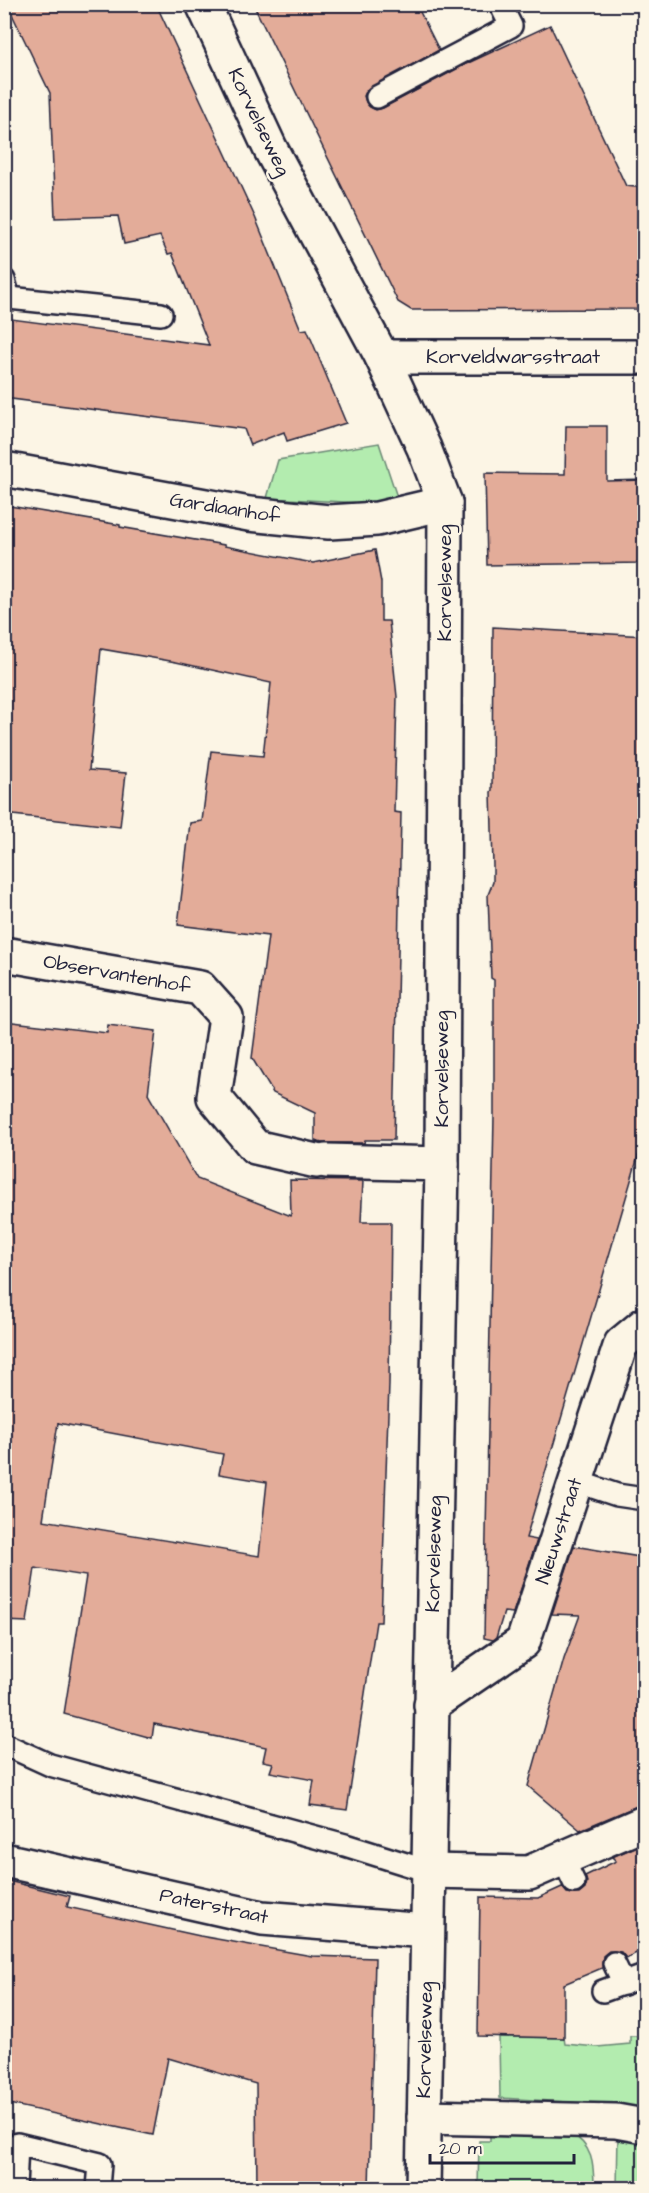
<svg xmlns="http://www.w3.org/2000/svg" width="649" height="2193" font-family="'Architects Daughter',sans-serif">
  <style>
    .green { fill: #b3ecaf; stroke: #6a8775; stroke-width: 1.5 }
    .building { fill: #e3ac99; stroke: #22223b; stroke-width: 1.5; fill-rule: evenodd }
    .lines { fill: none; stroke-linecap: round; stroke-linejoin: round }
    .lane-casing { stroke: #22223b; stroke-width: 26 }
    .street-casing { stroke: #22223b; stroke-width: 38 }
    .secondary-casing { stroke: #22223b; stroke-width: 38 }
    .lane { stroke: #fcf5e5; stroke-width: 21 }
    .street { stroke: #fcf5e5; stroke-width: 33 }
    .secondary { stroke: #fcf5e5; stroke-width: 33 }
    .labels { text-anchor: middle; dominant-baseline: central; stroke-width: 5; stroke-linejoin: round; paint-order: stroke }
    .street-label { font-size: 20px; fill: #22223b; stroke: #fcf5e5 }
  </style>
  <rect width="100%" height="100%" fill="#fcf5e5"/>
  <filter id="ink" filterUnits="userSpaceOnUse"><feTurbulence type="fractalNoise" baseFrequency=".0167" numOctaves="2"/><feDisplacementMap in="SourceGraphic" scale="12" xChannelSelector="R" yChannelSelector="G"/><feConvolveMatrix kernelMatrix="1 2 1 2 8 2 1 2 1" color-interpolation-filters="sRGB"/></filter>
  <g filter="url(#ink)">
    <!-- green -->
    <g class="green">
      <polygon points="379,443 398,500 384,504 267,498 278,460"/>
      <polygon points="630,2036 644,2036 644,2110 616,2105 500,2098 499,2037 564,2038 565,2044 597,2047 630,2044"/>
      <path d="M490 2129 569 2133C593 2144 594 2165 594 2188H478L479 2141H490Z"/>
      <polygon points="618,2135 644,2141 644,2188 617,2188"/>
    </g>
    <!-- building -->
    <g class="building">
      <polygon points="7,4 156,4 255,217 301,330 307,329 346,423 287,441 284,432 250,445 244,429 4,398 4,318 209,345 172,253 168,254 160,236 124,244 118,216 55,218 50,93"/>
      <polygon points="253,4 416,4 439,50 367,90 364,96 366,102 370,107 376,110 383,108 466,64 550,25 626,186 645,188 645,309 411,310 398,302"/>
      <polygon points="566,426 607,426 607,481 645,480 645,563 487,565 485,473 565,474"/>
      <polygon points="4,505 120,525 120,527 224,545 224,546 313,563 375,550 381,582 381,621 389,621 397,697 394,812 401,813 394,1140 365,1140 364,1143 322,1143 315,1141 315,1113 273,1093 252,1058 268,936 178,925 190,823 202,821 211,751 263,756 271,683 176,662 101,649 89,770 126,773 120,827 4,814"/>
      <polygon points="493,627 645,636 645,1133 526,1538 537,1540 513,1613 504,1612 496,1638 493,1640 484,1638 494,1116 494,980 491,978 488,895 493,882 493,866 491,792 492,790"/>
      <path d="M4 1021 107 1033 108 1025 156 1031 148 1094 197 1179 291 1216 290 1180 363 1181 361 1222H391L389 1384 381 1622H376L347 1810 310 1805 314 1780 270 1772 273 1763 263 1761 266 1747 154 1724 152 1738 64 1714 86 1576 35 1568 27 1622 4 1621ZM58 1423 223 1454 219 1474 267 1482 259 1556 43 1520Z"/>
      <polygon points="574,1546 645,1558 645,1805 637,1806 580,1830 528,1786 564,1659 580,1615 552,1614"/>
      <polygon points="645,1843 645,1949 626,1958 621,1952 609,1951 603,1956 602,1968 564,1984 564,2038 478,2036 480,1897 538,1898 562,1887 567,1893 579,1894 585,1889 587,1882 585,1876 616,1861 612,1857"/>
      <polygon points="4,1880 70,1896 67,1907 200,1936 312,1956 375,1958 369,2188 257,2188 256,2084 168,2058 153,2135 4,2103"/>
    </g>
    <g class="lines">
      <defs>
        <g id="lane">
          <polyline points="377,97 511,26 500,4"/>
          <polyline points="4,280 9,298 161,314"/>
          <polyline points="575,1481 617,1495 644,1499"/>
          <polyline points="4,1744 50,1765 345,1845 428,1871"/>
          <polyline points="563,1859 574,1882"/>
          <polyline points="614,1963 624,1984"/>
          <polyline points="603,1991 644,1976"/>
          <polyline points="15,2188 17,2144 100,2164 98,2188"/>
        </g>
        <g id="street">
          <polyline points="382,357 644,357"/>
          <polyline points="4,469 249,514 329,522 377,519 445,503"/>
          <polyline points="4,954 200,988 226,1017 214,1097 255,1147 316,1161"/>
          <polyline points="326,1161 442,1164"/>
          <polyline points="431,1705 523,1642 621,1344 644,1325"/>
          <polyline points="4,1860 262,1918 427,1931"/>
          <polyline points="428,1871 529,1873 644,1823"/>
          <polyline points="424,2117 616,2121 644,2126"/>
        </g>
        <polyline id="secondary" points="203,4 270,148 382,357 424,448 445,503 442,1164 423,2188"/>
      </defs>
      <!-- lane casing -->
      <use href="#lane" class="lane-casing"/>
      <!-- street casing -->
      <use href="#street" class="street-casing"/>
      <!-- secondary casing -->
      <use href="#secondary" class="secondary-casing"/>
      <!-- lane -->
      <use href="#lane" class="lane"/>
      <!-- street -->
      <use href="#street" class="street"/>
      <!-- secondary -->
      <use href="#secondary" class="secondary"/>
    </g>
  </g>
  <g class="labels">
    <!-- street labels -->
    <g class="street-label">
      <text transform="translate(259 122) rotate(64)">Korvelseweg</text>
      <text x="513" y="357">Korveldwarsstraat</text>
      <text transform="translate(225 508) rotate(9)">Gardiaanhof</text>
      <text transform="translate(445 583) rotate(-90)">Korvelseweg</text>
      <text transform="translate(117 974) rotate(10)">Observantenhof</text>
      <text transform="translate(442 1069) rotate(-90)">Korvelseweg</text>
      <text transform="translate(559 1531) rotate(-72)">Nieuwstraat</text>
      <text transform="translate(434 1554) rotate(-89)">Korvelseweg</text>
      <text transform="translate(214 1906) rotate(12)">Paterstraat</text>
      <text transform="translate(425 2040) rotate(-89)">Korvelseweg</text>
    </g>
  </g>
  <!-- margin -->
  <rect width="649" height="2193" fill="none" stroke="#fcf5e5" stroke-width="24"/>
  <rect x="12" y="12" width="625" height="2169" fill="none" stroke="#22223b" stroke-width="2" filter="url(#ink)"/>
  <!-- scale -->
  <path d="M430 2154v9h144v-9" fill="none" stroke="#22223b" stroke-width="3"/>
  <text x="439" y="2154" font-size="18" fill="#22223b" stroke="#fcf5e5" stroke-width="4.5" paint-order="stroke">20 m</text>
</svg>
